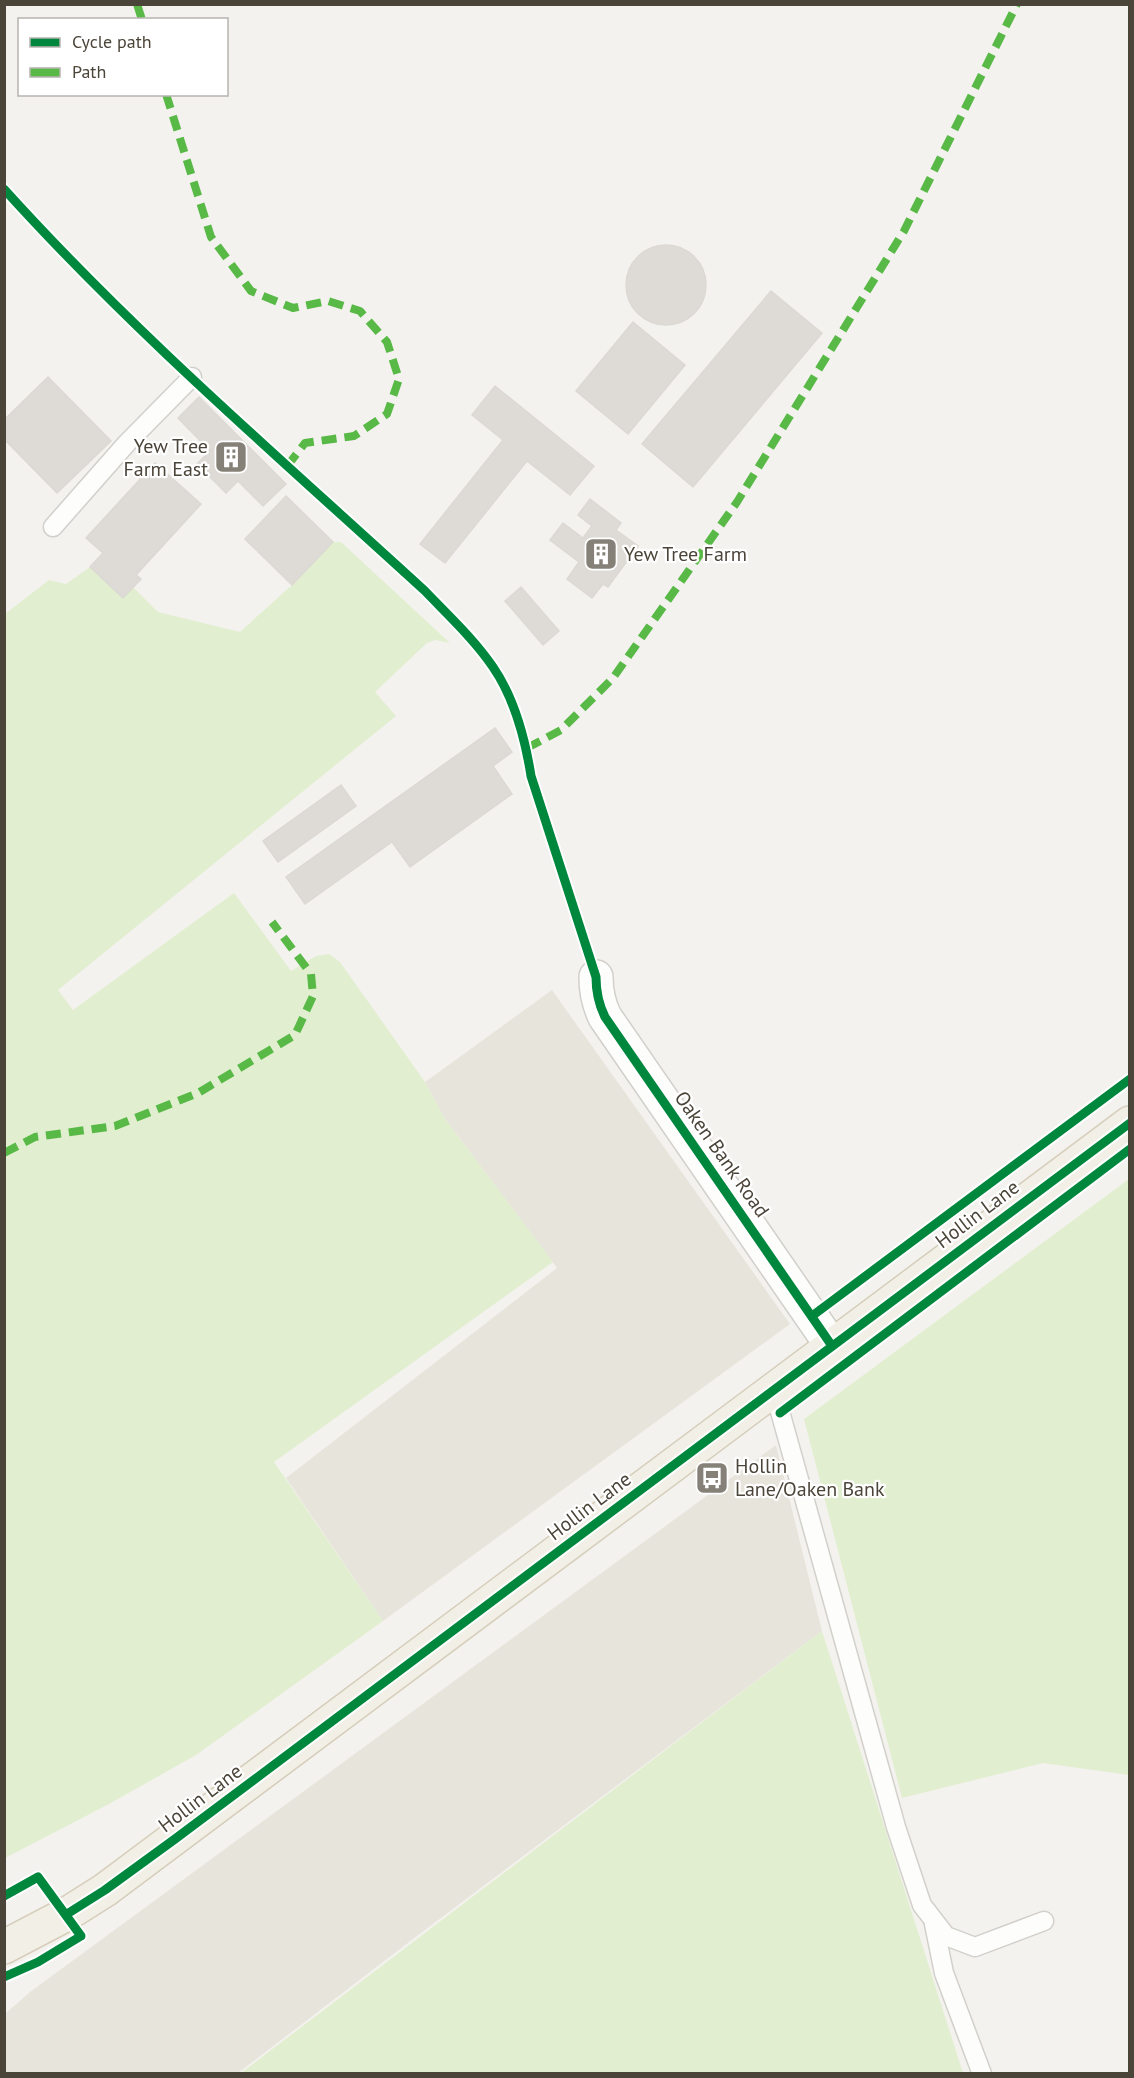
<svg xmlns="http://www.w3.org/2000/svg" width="1134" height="2078" font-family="'PT Sans',sans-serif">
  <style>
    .residential { fill: #e7e4dc }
    .green { fill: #e1eecf }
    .building { fill: #dedbd6; stroke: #dcd9d4; stroke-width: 1.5 }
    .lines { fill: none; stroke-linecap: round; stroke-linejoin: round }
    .service-casing { stroke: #d2d0cb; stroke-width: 21 }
    .minor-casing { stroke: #d2d0cb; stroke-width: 36 }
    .primary-casing { stroke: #d6cebb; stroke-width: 36 }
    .service { stroke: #fdfdfc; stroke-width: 18 }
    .minor { stroke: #fdfdfc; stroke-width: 33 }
    .primary { stroke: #f2efe6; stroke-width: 33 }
    .quiet { stroke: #58b947; stroke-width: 8; stroke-dasharray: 15 8; stroke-linecap: butt }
    .cycleway-casing { stroke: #fff; stroke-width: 13 }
    .cycleway { stroke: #00873e; stroke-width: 9 }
    .labels { text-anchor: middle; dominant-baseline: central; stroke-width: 4.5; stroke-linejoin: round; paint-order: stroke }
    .poi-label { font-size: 20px; fill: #4b4439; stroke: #fff; text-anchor: start }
    .street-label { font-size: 20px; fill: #4b4439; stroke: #fff }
  </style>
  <rect width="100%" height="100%" fill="#f4f2ee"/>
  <!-- residential -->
  <g class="residential">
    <polygon points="552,990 790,1324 383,1621 286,1478 557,1268 445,1119 425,1082"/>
    <polygon points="776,1445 822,1631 413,1939 238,2073 5,2073 5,2014 30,1992"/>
  </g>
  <!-- green -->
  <g class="green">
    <polygon points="333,542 341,542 450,643 435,640 427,643 375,692 396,716 58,990 73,1010 234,893 291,971 316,956 329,954 340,962 425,1082 445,1119 553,1262 274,1462 383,1621 196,1755 109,1804 5,1858 5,614 49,580 66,584 90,567 123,598 133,587 158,612 240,632 292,585"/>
    <polygon points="1129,1179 1129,1775 1043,1763 902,1798 804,1419"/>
    <polygon points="822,1631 963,2073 241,2073"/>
  </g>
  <!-- building -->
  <g class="building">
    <circle cx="666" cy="285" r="40"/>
    <polygon points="771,291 822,333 693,487 642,444"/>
    <polygon points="633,322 685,365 628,434 576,391"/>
    <polygon points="48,377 111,441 57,493 4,439 4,420"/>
    <polygon points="495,386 594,466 570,495 527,461 445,563 420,544 503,440 472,415"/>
    <polygon points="199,397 286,484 263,506 238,481 226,493 197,464 210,451 178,418"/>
    <polygon points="155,463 201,504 136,575 141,579 123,598 90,567 103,553 86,538"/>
    <polygon points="286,496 333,542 292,585 245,539"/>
    <polygon points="590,499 621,523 616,530 638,546 608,587 603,584 592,598 567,579 579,562 550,540 563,523 583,538 592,526 578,515"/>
    <polygon points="521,587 559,631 543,645 505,601"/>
    <polygon points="495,728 512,752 493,766 512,794 410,867 392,842 305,904 286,877"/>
    <polygon points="341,785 356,806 278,862 263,841"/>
  </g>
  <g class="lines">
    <defs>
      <g id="service">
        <polyline points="53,527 127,443 192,377"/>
        <polyline points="774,1390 896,1827 922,1905 946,1936 975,1947 1044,1921"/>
        <polyline points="934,1924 944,1973 982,2074"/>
      </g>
      <path id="minor" d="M596 977C596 992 598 1003 605 1017L832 1346"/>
      <polyline id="primary" points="4,1947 67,1914 105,1890 1130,1123"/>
    </defs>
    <!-- service casing -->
    <use href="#service" class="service-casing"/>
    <!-- minor casing -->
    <use href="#minor" class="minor-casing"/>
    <!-- primary casing -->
    <use href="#primary" class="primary-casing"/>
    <!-- service -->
    <use href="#service" class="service"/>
    <!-- minor -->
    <use href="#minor" class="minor"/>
    <!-- primary -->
    <use href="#primary" class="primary"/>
    <!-- quiet -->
    <g class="quiet">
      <polyline points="137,4 142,20"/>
      <polyline points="166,94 211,237 251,291 293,308 328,301 360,311 387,342 399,379 387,414 354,436 305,443 288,465"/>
      <polyline points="527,748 561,730 613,678 737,502 904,231 1017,4"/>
      <polyline points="4,1153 35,1137 115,1126 198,1093 295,1035 313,996 311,974 272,922"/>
    </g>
    <defs>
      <g id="cycleway">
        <path d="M4 189C134 333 282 460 425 591 448 615 474 639 493 667 515 699 525 738 531 776L596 977C596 992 598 1003 605 1017L832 1346"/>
        <polyline points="812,1316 1130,1079"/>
        <polyline points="780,1413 1130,1149"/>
        <polyline points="4,1896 38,1877 81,1936 38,1962 4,1977"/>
        <polyline points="67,1914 105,1890 175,1839 1130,1123"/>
      </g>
    </defs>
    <!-- cycleway casing -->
    <use href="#cycleway" class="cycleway-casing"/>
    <!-- cycleway -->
    <use href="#cycleway" class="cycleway"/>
  </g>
  <!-- icons -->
  <defs>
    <symbol id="building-square" viewBox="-11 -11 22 22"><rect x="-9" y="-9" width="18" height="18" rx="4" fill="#868178" stroke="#fff"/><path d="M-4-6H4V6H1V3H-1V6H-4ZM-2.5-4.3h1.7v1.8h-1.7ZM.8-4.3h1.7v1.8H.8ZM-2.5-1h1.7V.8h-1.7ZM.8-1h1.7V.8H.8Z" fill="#fff"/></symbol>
    <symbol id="bus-square" viewBox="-11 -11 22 22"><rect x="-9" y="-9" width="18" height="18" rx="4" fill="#868178" stroke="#fff"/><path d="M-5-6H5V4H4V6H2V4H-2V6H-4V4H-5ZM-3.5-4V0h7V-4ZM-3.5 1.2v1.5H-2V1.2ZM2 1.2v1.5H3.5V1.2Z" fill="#fff"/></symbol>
  </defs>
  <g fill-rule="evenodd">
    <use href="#building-square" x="212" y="438" width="38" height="38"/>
    <use href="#building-square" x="582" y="535" width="38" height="38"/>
    <use href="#bus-square" x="693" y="1459" width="38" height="38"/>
  </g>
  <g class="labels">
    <!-- poi labels -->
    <g class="poi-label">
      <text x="208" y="446" text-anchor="end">Yew Tree<tspan x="208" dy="23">Farm East</tspan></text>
      <text x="624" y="554">Yew Tree Farm</text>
      <text x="735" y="1466">Hollin<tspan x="735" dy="23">Lane/Oaken Bank</tspan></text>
    </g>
    <!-- street labels -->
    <g class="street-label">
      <text transform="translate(722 1154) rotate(55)">Oaken Bank Road</text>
      <text transform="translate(977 1214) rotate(-37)">Hollin Lane</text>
      <text transform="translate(589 1506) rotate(-37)">Hollin Lane</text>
      <text transform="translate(200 1798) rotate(-37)">Hollin Lane</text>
    </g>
  </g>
  <!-- border -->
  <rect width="1134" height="2078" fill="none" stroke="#4b4439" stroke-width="12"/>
  <!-- legend -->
  <rect x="18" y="18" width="210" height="78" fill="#ffffff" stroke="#b7b4b0" stroke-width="1.5"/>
  <rect x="30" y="38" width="30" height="9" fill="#00873e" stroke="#b7b4b0" stroke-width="1.5"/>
  <text x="72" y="48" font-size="18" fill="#4b4439">Cycle path</text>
  <rect x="30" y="68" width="30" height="9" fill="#58b947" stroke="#b7b4b0" stroke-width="1.5"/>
  <text x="72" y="78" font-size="18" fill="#4b4439">Path</text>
</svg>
